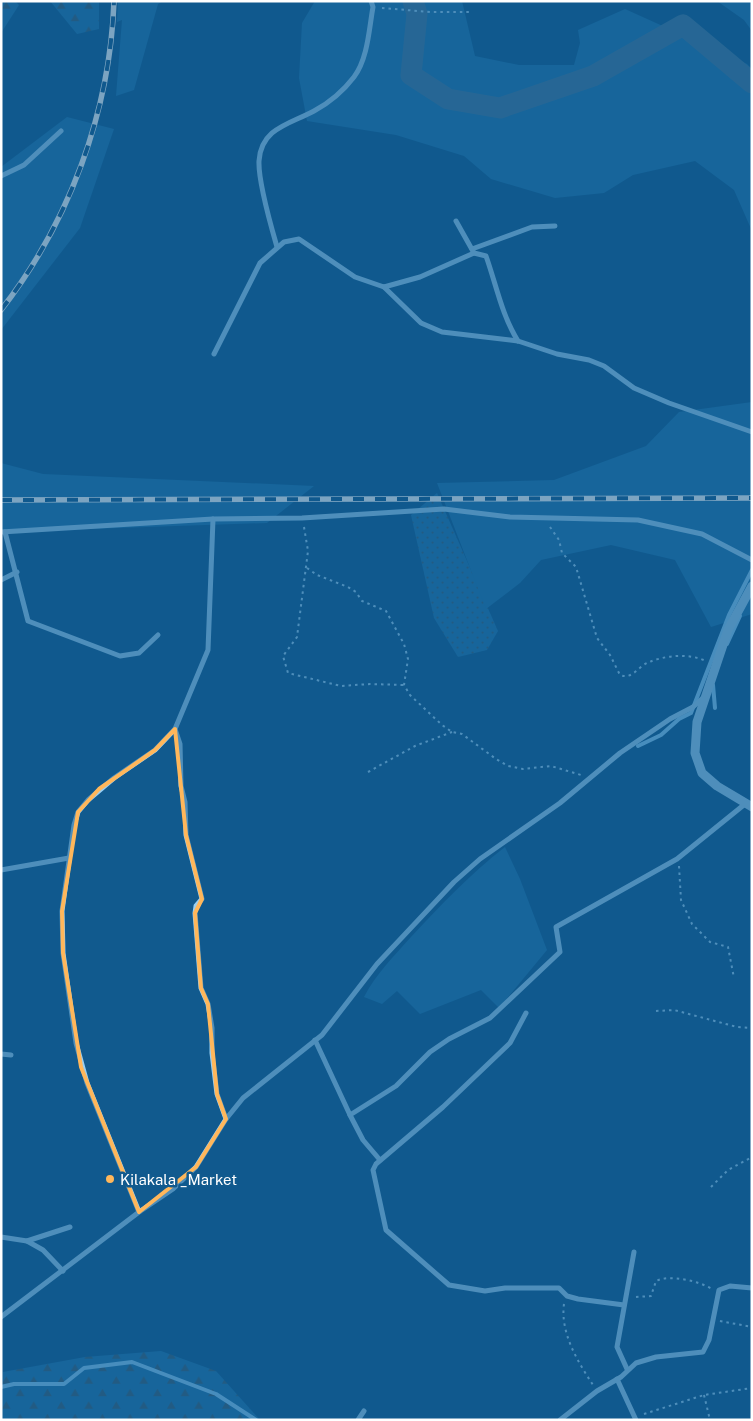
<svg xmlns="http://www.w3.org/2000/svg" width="753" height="1421" font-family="'Public Sans',sans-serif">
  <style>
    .grass { fill: url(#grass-dots) }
    .forest { fill: url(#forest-firs) }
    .green { fill: #1f74ac }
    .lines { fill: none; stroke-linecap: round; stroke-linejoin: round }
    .stream { stroke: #8bccf6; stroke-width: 4 }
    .river { stroke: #42779d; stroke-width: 21 }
    .path { stroke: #9acff2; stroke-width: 2; stroke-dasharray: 2.5 4; stroke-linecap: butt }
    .minor { stroke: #9acff2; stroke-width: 5 }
    .tertiary { stroke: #9acff2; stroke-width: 9 }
    .rail-casing { stroke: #fff; stroke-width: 5.5 }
    .rail { stroke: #115a8e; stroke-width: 4; stroke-dasharray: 11; stroke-linecap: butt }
    .marked { fill: none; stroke: #ffb75b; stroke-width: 4; stroke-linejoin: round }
    .poi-dot { fill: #ffb75b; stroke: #115a8e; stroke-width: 2 }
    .labels { text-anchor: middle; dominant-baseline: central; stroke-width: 5; stroke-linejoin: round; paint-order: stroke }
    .poi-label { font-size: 15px; fill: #fff; stroke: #115a8e; text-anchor: start }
  </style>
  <defs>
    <pattern id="grass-dots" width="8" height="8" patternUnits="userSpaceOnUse" patternTransform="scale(1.25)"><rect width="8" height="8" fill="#1f74ac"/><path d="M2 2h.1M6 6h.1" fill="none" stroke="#385e77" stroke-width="1.8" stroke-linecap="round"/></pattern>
    <pattern id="forest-firs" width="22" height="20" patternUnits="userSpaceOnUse" patternTransform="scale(1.25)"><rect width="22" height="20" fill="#1f74ac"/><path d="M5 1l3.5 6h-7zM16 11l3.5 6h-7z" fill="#385e77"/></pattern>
  </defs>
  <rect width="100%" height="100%" fill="#115a8e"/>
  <!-- grass -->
  <polygon class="grass" points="437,493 498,631 487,650 458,657 434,618 411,515"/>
  <!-- forest -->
  <g class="forest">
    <polygon points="1,1 15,1 19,5 1,33"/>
    <polygon points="50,1 99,1 99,29 77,34"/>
    <polygon points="161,1351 216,1371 260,1420 1,1420 3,1372 85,1357"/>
  </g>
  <!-- green -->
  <g class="green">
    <polygon points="118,1 163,1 158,4 134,90 116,96 122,20 117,22"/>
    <polygon points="315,1 462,1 475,56 519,65 574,65 580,43 578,30 625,9 747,64 752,69 752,231 734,190 695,161 633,175 604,193 555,198 491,179 464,156 396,135 307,121 299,78 302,23"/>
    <polygon points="717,1 752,1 752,31 744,20"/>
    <polygon points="67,117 114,129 80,228 1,330 1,167"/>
    <polygon points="752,402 752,614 711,627 675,560 611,545 541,560 520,583 486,609 437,483 554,480 646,446 679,412"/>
    <polygon points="1,463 43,474 314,486 267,523 1,532"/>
    <path d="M505 847 520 879 547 950 499 1008 481 990 420 1014 397 991 382 1004 364 997C376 974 394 956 411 937 441 905 470 874 505 847Z"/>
  </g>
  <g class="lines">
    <!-- stream -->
    <g class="stream">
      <polyline points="727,644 740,616"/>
      <polyline points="713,685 715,708"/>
      <polyline points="638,746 661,735 679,719 691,713 729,615 752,570"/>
      <polyline points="1,1387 14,1384 64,1384 84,1368 132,1362 216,1394 256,1420"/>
    </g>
    <!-- river -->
    <polyline class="river" points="413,1 417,14 411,75 448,99 500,108 593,76 683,25 752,83"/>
    <!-- path -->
    <g class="path">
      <polyline points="382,8 430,12 472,12"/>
      <polyline points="304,527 308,551 297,637 283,656 288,673 341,686 370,684 404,685"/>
      <path d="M550 527 559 540 562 553 576 567 597 638 610 655 620 675C632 680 638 667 647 663 665 655 689 653 706 661"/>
      <polyline points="307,568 317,575 348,587 356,592 362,601 386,611 404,644 408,659 404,685 410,695 442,725 452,732 462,734 496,759 508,766 523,769 551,766 581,775"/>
      <polyline points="368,772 415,746 452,732"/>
      <polyline points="679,866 681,900 692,924 710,942 728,947 734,978"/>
      <polyline points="656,1011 674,1010 737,1027 752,1028"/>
      <polyline points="711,1187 728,1170 752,1157"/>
      <path d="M636 1297 651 1296 656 1281C669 1274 699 1281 712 1289"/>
      <path d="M564 1304C560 1333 578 1362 593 1385"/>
      <polyline points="720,1321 752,1327"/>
      <polyline points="704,1395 710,1420"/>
      <polyline points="644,1414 704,1395 752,1388"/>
    </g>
    <!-- minor -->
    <g class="minor">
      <polyline points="1,176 24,165 61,131"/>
      <path d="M456 221 474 253 486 256C496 284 502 316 518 341"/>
      <path d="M277 247C271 226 258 182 259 161 261 128 290 124 314 111 329 103 344 90 354 77 368 58 369 29 373 7L371 1"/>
      <polyline points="472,249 532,227 555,226"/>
      <polyline points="384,287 421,323 442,332 518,341 557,354 589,360 604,366 634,388 669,403 752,432"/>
      <polyline points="214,354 260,263 284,242 299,239 355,277 384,287 420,277 474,253"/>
      <polyline points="1,532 213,519 302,518 444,509 510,517 638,520 702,534 752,560"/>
      <polyline points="5,532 28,621 120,656 139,653 158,635"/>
      <polyline points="1,580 17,572"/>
      <polyline points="175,729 180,744 181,786 185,802 186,835 202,899 196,906 195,913 201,988 208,1004 212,1028 212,1053 217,1094 226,1119"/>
      <polyline points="1,870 69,858"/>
      <polyline points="526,1013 510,1043 443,1107 376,1164 373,1170 386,1230 449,1285 485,1291 505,1288 559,1288 567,1296 578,1299 624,1305"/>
      <polyline points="315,1040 350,1115"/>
      <polyline points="1,1054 11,1055"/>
      <polyline points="380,1160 363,1140 350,1115 396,1086 430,1052 449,1039 490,1018 560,952 556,927 677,859 745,804"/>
      <polyline points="139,1212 87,1083 76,1043 63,953 62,911 74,825 78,812 88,800 114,778 155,750 175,729 208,650 213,519"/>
      <polyline points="1,1237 27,1241 70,1227"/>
      <polyline points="27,1241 43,1250 63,1271"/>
      <polyline points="1,1317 139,1212 173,1189 196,1167 226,1119 243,1098 322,1035 377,964 454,882 480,859 560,803 620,753 670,719 693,707 705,696"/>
      <polyline points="627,1369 617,1347 634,1252"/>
      <polyline points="617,1379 636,1420"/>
      <polyline points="358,1420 364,1411"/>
      <polyline points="560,1420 597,1391 621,1377 636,1363 656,1357 703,1352 709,1340 719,1290 730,1286 752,1288"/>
    </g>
    <!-- tertiary -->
    <polyline class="tertiary" points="752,586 728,630 697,722 695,753 702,773 717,786 752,807"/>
    <defs>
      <g id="rail">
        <path d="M1 310C69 223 110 112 114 1"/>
        <polyline points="1,500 752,498"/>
      </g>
    </defs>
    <!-- rail casing -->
    <use href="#rail" class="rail-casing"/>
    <!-- rail -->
    <use href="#rail" class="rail"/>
  </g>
  <!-- marked area -->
  <path d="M0 0H753V1421H0ZM175 729 186 835 202 899 195 913 201 988 208 1004 217 1094 226 1119 196 1167 139 1212 81 1067 63 953 62 911 78 812 99 789 155 750Z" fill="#115a8e" fill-opacity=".55" fill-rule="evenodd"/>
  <path class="marked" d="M175 729 186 835 202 899 195 913 201 988 208 1004 217 1094 226 1119 196 1167 139 1212 81 1067 63 953 62 911 78 812 99 789 155 750Z"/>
  <!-- markers -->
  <circle class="poi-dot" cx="110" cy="1179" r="5"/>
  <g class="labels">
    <!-- poi labels -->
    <g class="poi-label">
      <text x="120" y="1179">Kilakala _Market</text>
    </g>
  </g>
  <!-- border -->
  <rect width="753" height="1421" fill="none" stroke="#ffffff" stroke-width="5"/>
</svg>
